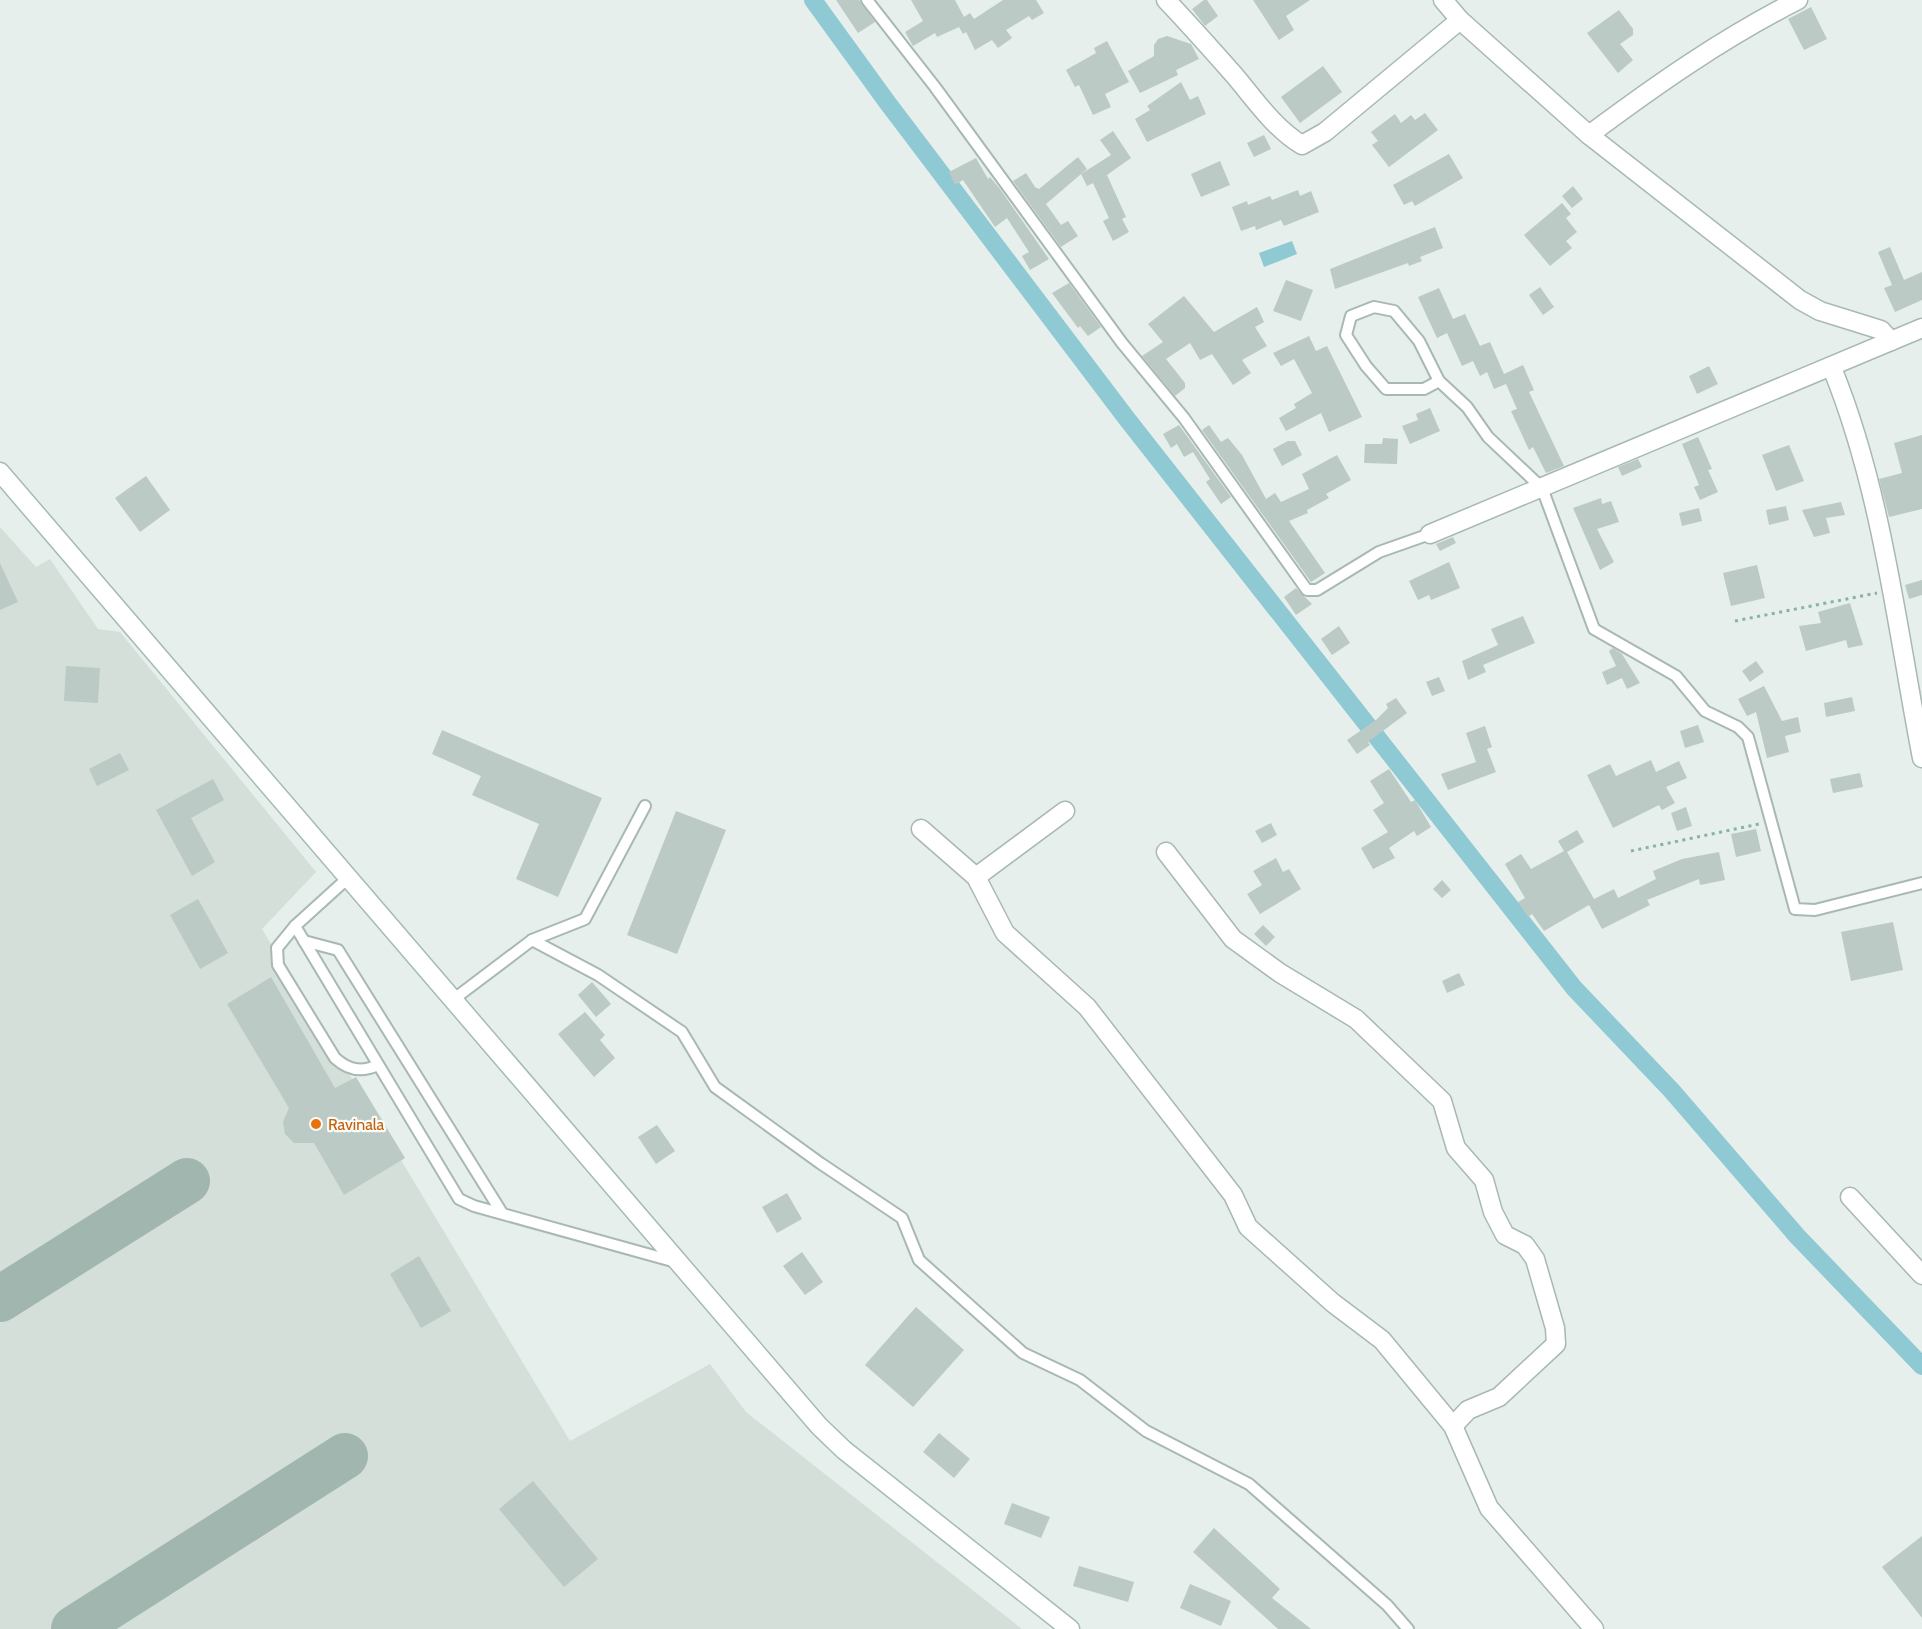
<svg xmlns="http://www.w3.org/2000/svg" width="1922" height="1629" font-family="Cabin,sans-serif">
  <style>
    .built { fill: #d4dfda }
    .water { fill: #8ec9d4 }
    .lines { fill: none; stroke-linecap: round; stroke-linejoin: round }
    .canal { stroke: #8ec9d4; stroke-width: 18 }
    .taxiway { stroke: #a2b6b0; stroke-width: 46 }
    .building { fill: #bbcac4 }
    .lane-casing { stroke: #a8b8b2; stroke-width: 14 }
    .street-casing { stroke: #a8b8b2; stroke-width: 21 }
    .secondary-casing { stroke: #a4bbb3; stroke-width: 21 }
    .path { stroke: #86b3a5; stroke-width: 3; stroke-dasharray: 3 4.5; stroke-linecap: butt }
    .lane { stroke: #fff; stroke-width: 10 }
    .street { stroke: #fff; stroke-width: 18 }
    .secondary { stroke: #fff; stroke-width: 18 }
    .food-dot { fill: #e8710a; stroke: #f7fbf9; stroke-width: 2 }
    .labels { text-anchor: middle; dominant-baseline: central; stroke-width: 4.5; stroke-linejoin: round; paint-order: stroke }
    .food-label { font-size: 16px; fill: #c56008; stroke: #f7fbf9; text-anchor: start }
  </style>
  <rect width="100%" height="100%" fill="#e6efeb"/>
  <!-- built -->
  <polygon class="built" points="0,527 36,567 50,559 98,629 120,632 316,872 262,929 570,1441 710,1364 746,1412 1022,1629 0,1629"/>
  <!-- water -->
  <polygon class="water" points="1292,241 1297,254 1264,267 1259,253"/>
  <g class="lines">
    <!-- canal -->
    <polyline class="canal" points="813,0 887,102 1127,419 1574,988 1672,1091 1797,1236 1922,1366"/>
    <!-- taxiway -->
    <g class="taxiway">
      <polyline points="0,1299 187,1181"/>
      <polyline points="74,1629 345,1456"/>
    </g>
  </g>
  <!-- building -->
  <g class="building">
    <polygon points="836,0 859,0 875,22 858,33"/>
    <polygon points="911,0 955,0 964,17 970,13 974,19 1003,0 1036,0 1044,13 1032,20 1029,16 1006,30 1012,38 998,48 992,40 975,50 966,32 963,34 959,27 937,37 935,33 913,46 905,32 923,21"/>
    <polygon points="1204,0 1207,0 1218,16 1205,26 1192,9"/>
    <polygon points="1253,0 1310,0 1286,16 1294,30 1279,40"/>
    <polygon points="1811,7 1827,39 1804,50 1788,19"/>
    <polygon points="1619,10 1633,29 1633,35 1620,44 1633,60 1618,73 1587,33"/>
    <polygon points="1167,36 1191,44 1199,59 1176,70 1178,75 1140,93 1128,71 1154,56 1154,45 1158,39"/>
    <polygon points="1107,41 1129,82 1105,94 1111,107 1093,115 1079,85 1075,87 1066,70 1096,53 1094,48"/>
    <polygon points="1323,66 1342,92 1300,123 1281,97"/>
    <polygon points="1181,82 1190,100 1198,96 1206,114 1147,142 1135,119 1150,110 1147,106"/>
    <polygon points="1425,113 1438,130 1389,167 1372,145 1378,141 1371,132 1395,114 1401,123 1411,115 1415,120"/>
    <polygon points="1113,131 1131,158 1107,175 1126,217 1122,219 1129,232 1113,241 1103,221 1109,218 1093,183 1087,186 1081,174 1111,155 1100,140"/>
    <polygon points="1264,135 1271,149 1254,157 1247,143"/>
    <polygon points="1449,154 1463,178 1415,206 1412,201 1404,205 1393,185"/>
    <polygon points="1078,157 1087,169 1046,204 1061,225 1068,221 1078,236 1061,247 1013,181 1026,173 1035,187 1039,189"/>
    <polygon points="976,158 988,179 990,177 1000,189 1049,259 1030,270 1022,256 1029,252 1007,218 995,227 963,180 955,185 949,172"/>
    <polygon points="1220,161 1230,185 1201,197 1191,174"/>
    <polygon points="1573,186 1583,199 1572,208 1562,196"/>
    <polygon points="1298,190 1300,196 1311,191 1319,212 1284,226 1281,220 1256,230 1255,226 1241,231 1232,207 1247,201 1248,205 1270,196 1272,200"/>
    <polygon points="1562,203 1571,214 1566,218 1577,232 1566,241 1572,248 1550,266 1524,235"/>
    <polygon points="1435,227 1443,248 1420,257 1422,261 1409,266 1408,263 1335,289 1330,269"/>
    <polygon points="1890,247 1904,280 1922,272 1922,300 1895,312 1884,288 1892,285 1878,252"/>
    <polygon points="1286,280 1313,290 1301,321 1273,311"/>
    <polygon points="1069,283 1101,327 1088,336 1080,326 1078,328 1052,293"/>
    <polygon points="1540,287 1554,307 1543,315 1529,295"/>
    <polygon points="1439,288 1453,319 1465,314 1480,346 1490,342 1504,374 1523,365 1534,390 1529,392 1564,466 1546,473 1533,447 1529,450 1511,411 1517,409 1506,384 1494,389 1487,372 1480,376 1473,361 1462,366 1447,333 1437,338 1418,297"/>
    <polygon points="1184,296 1214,332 1257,307 1264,322 1255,327 1267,346 1242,360 1251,373 1233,385 1212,354 1200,360 1190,343 1166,359 1185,383 1185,388 1175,396 1142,356 1163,342 1148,324"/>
    <polygon points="1309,336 1316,351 1327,346 1362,417 1329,432 1321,413 1286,431 1279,418 1296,408 1294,404 1312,393 1294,359 1281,366 1273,353"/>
    <polygon points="1709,366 1718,384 1697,394 1689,376"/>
    <polygon points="1430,408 1440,431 1410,444 1402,426 1418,420 1416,414"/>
    <polygon points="1179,425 1231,497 1221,504 1206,482 1210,479 1193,452 1184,457 1177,444 1171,448 1163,434"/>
    <polygon points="1209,425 1221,442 1228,438 1242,455 1266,499 1275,493 1281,502 1309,489 1302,474 1337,455 1351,480 1326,494 1329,498 1307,510 1308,513 1289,521 1325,573 1311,582 1202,430"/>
    <polygon points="1922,435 1922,509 1889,517 1879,479 1902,473 1894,443"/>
    <polygon points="1698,437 1712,469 1708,470 1718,492 1700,500 1694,487 1699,485 1682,444"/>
    <polygon points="1383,438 1398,439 1397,464 1364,463 1365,444 1382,444"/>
    <polygon points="1288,441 1295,441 1302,455 1282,466 1273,449"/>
    <polygon points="1789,445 1804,481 1776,491 1762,455"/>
    <polygon points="1638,459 1642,467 1622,476 1618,467"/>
    <polygon points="146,476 170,510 140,532 115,498"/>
    <polygon points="1601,498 1602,504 1611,501 1619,522 1597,529 1614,562 1600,570 1573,508"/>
    <polygon points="1841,502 1845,515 1826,518 1830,533 1814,537 1802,510"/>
    <polygon points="1786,506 1789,520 1769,525 1766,510"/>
    <polygon points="1699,508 1702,521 1682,526 1679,513"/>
    <polygon points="1453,537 1456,543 1440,551 1436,544"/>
    <polygon points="1449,562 1460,588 1431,600 1429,595 1418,600 1409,581"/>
    <polygon points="0,563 18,602 0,610"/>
    <polygon points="1757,565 1765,598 1731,606 1723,573"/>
    <polygon points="1922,580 1922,595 1909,599 1905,585"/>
    <polygon points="1296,588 1312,604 1296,615 1284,597"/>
    <polygon points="1850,603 1863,645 1848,648 1846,640 1806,651 1799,626 1821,623 1818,612"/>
    <polygon points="1523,616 1535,643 1483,665 1486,672 1468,680 1462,661 1498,645 1491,629"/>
    <polygon points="1339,626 1350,643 1332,655 1321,639"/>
    <polygon points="1613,648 1622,654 1640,683 1627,689 1622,678 1607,685 1602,672 1616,666 1609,651"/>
    <polygon points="1756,661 1764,672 1750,682 1742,671"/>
    <polygon points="66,666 100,668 98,703 64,701"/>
    <polygon points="1439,677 1445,691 1432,696 1426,682"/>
    <polygon points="1764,686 1782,721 1798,717 1801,732 1785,736 1789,752 1767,758 1756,712 1747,716 1738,699"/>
    <polygon points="1852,697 1855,711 1826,717 1824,703"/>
    <polygon points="1396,698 1407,713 1368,742 1370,745 1357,754 1347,740 1376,720 1388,708 1386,704"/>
    <polygon points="1698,725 1704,742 1685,748 1680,731"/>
    <polygon points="1485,726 1492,747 1487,749 1496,772 1448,790 1441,774 1476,762 1466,733"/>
    <polygon points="442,730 602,798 558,897 516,879 539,824 472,795 481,776 432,754"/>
    <polygon points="120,753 129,770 97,786 89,769"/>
    <polygon points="1651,760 1656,772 1679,761 1687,778 1666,787 1675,803 1662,810 1659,805 1613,828 1587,775 1610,764 1616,776"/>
    <polygon points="1389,769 1411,802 1415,800 1431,827 1417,836 1414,831 1389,848 1395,858 1373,869 1361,848 1388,832 1373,810 1384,803 1370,781"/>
    <polygon points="1860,773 1863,787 1833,793 1830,779"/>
    <polygon points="213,779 224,800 191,818 215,862 192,876 156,810"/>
    <polygon points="1686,807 1692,826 1677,831 1671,813"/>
    <polygon points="676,811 726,830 677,954 627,935"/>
    <polygon points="1271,823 1277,835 1262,843 1255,831"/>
    <polygon points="1756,829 1761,851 1736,857 1731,834"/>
    <polygon points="1577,830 1584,842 1567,852 1594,899 1614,889 1618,898 1656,879 1653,871 1682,859 1719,852 1725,880 1700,885 1699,879 1647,900 1650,905 1602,929 1589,905 1544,931 1532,914 1528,917 1518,902 1525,898 1505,864 1521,854 1531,869 1564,851 1558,841"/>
    <polygon points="1276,858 1283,872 1289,869 1301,889 1260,914 1247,894 1262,885 1253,871"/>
    <polygon points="1442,880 1451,890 1442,898 1433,889"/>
    <polygon points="198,899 228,953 200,969 170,915"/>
    <polygon points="1893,922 1903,970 1851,981 1841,932"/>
    <polygon points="1263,925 1275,937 1266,946 1254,934"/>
    <polygon points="1459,973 1465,985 1447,993 1442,981"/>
    <polygon points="271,977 335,1088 356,1077 405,1158 344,1195 314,1143 294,1143 285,1134 283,1122 289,1108 227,1004"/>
    <polygon points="592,982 611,1004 596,1017 578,995"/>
    <polygon points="585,1012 605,1035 600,1040 615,1058 594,1077 558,1034"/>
    <polygon points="657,1125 675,1151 656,1164 638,1137"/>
    <polygon points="787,1193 802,1219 777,1233 762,1207"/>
    <polygon points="802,1252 823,1282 805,1295 783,1266"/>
    <polygon points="419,1256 451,1311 421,1328 390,1274"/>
    <polygon points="916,1307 964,1350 913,1407 865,1365"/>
    <polygon points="939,1433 970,1459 954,1478 923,1452"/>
    <polygon points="533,1481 598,1559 564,1587 499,1509"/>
    <polygon points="1012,1503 1050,1517 1041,1538 1004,1524"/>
    <polygon points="1214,1528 1280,1589 1272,1598 1311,1629 1278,1629 1193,1552"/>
    <polygon points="1922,1536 1922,1618 1882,1567"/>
    <polygon points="1079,1566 1134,1582 1128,1602 1073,1586"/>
    <polygon points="1190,1584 1231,1601 1221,1626 1180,1608"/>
  </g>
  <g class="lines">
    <defs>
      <g id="lane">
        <polyline points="867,0 935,87 1122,343 1184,418 1307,590 1317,590 1379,552 1430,534"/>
        <polyline points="1439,381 1424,389 1386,389 1366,366 1346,335 1351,316 1374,307 1394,311 1419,341 1439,381 1467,407 1488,437 1542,488 1594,629 1676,676 1705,711 1738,727 1748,737 1795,909 1815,910 1922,883"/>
        <polyline points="349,877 295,926 459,1199 474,1206 676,1262"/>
        <path d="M295 926 277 948 278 965 335 1058C348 1070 361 1073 378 1065"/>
        <polyline points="532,940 598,975 682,1032 715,1087 820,1163 902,1218 919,1260 1023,1353 1080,1380 1146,1431 1249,1484 1387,1605 1408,1629"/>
        <polyline points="304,941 338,950 502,1213"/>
        <polyline points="454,999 532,940 585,919 645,806"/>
      </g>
      <g id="street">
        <path d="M1166 0C1190 25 1212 50 1235 76 1255 100 1275 129 1302 145L1325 132 1460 20"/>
        <polyline points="1443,0 1460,20 1589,135 1800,300 1820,311 1881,330 1891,341"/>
        <path d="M1589 135C1656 85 1723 38 1798 0"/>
        <path d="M1832 368C1882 490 1897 629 1922 758"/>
        <polyline points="1430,534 1922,328"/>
        <polyline points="921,829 976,877 1005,933 1087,1007 1233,1195 1248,1227 1333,1303 1382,1340 1453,1426 1489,1508 1594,1629"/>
        <polyline points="1166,852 1233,939 1280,973 1356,1019 1442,1101 1456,1148 1484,1180 1493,1212 1505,1235 1525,1245 1535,1259 1555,1328 1556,1344 1499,1397 1468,1410 1453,1426"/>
        <polyline points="976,877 1065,811"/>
        <polyline points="1850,1197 1922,1275"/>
      </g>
      <polyline id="secondary" points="0,472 819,1426 844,1450 1070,1629"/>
    </defs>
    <!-- lane casing -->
    <use href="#lane" class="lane-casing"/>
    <!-- street casing -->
    <use href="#street" class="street-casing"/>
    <!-- secondary casing -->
    <use href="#secondary" class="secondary-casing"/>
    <!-- path -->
    <g class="path">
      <polyline points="1735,621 1877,593"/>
      <polyline points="1631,851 1759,824"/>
    </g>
    <!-- lane -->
    <use href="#lane" class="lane"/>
    <!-- street -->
    <use href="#street" class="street"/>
    <!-- secondary -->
    <use href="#secondary" class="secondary"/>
  </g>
  <!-- markers -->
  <circle class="food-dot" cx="316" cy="1124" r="6"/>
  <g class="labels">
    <!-- food labels -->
    <g class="food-label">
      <text x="328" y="1124">Ravinala</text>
    </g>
  </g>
</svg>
